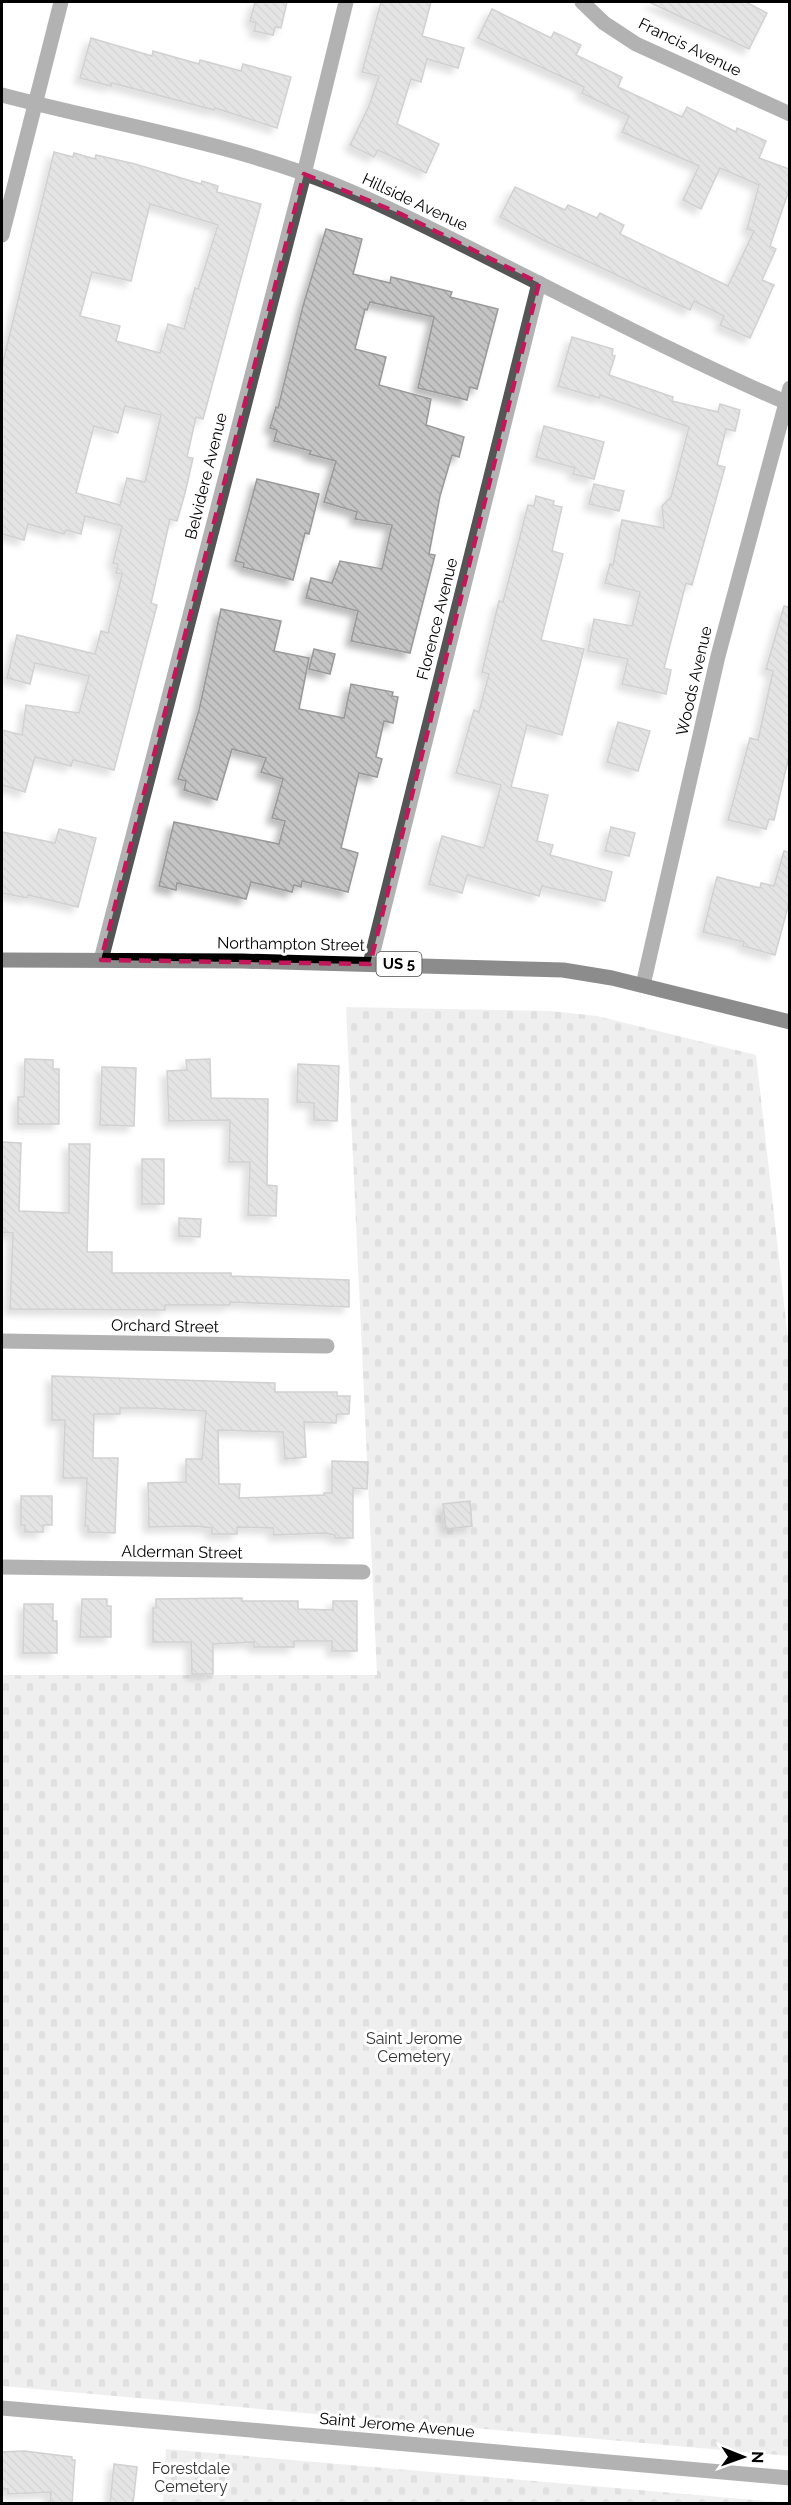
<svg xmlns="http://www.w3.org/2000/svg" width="791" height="2505" font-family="Raleway,sans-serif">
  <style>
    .cemetery { fill: url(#cemetery-stones) }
    .building { fill: url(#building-back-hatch); stroke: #999; stroke-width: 1.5; fill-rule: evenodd; filter: url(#shadow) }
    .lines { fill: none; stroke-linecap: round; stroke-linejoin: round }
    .minor { stroke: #555; stroke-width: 15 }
    .major { stroke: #000; stroke-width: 15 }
    .marked { fill: none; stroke: #c2185b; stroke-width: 4.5; stroke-dasharray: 12 8; stroke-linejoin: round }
    .labels { text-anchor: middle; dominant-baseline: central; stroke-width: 6; stroke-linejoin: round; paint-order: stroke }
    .shield { fill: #fff; stroke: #4c4c4c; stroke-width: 1.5 }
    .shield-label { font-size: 15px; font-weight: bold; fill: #000 }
    .street-label { font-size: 16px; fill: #000; stroke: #fff }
    .park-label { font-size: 16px; fill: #333; stroke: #fff }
  </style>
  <defs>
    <pattern id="cemetery-stones" width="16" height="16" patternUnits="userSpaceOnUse" patternTransform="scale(1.5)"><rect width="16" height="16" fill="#dcdcdc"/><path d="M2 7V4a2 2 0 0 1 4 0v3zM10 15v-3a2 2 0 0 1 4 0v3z" fill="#bbb"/></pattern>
    <pattern id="building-back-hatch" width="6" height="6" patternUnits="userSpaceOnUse" patternTransform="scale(1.5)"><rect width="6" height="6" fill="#c4c4c4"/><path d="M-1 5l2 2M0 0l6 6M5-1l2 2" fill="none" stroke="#a7a7a7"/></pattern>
    <filter id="shadow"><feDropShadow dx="-5.5" dy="5.5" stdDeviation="3" flood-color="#0004"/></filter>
  </defs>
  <rect width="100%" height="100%" fill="#fff"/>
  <!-- cemetery -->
  <g class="cemetery">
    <polygon points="346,1007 550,1011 597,1016 756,1055 790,1356 789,2456 2,2386 2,1675 377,1675"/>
    <polygon points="166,2449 789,2503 163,2503"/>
  </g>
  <!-- building -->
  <g class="building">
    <polygon points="255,2 287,2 281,28 275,27 273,35 254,31 256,23 250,21"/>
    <polygon points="381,2 431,2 422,36 464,48 458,68 427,59 421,82 411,79 397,124 439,144 426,173 378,150 374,157 350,145 369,106 379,76 362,72"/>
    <polygon points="649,2 746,2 767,13 749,49"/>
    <polygon points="492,9 551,38 554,32 581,45 576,55 622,77 618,87 682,117 687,107 736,132 737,128 766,141 759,158 789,169 789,190 770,246 776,249 762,280 774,285 750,338 720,325 724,316 694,301 690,310 543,240 500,217 515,187 565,210 568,205 597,218 600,213 624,225 620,234 728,286 754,231 747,229 759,185 720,168 701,209 683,200 699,166 622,132 629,116 582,93 584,87 478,38"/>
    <polygon points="91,38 152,56 153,51 199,64 200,60 241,71 243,64 291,77 277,128 215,108 214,110 112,83 111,86 80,78"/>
    <path d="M54 152 73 157 74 153 95 159 96 155 135 164 201 184 202 181 218 186 217 192 261 204 203 419 196 417 187 457 193 458 185 493 177 521 170 519 151 603 157 605 114 770 73 760 71 766 35 757 25 792 2 785V730L22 735 26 705 79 713 89 676 35 663 30 684 7 678 17 635 95 654 101 631 108 633 122 574 116 573 118 564 113 563 122 526 85 516 81 534 66 530 64 534 28 524 24 540 2 534V366ZM150 204 218 225 198 289 195 288 184 329 168 324 160 353 116 341 120 326 80 316 92 272 131 281ZM125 406 161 415 145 482 127 478 120 505 76 493 94 426 118 433Z"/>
    <polygon points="326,229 362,239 353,274 390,283 391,277 452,292 450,297 498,309 477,389 470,387 467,400 418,388 434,317 370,302 367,310 365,309 355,349 386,357 379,385 431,399 426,425 464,437 459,457 452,455 440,496 429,554 435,555 410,653 351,641 358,611 306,598 311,578 332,583 340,561 382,569 392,525 355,519 357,512 324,502 336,461 309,454 311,451 274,441 277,430 270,428 276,407 278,408 303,306"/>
    <polygon points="572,337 613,349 612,355 615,356 609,375 673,397 672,401 718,412 720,404 740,410 735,431 726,429 717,465 725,467 692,585 686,583 664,668 671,670 666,694 622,684 628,659 588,651 594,619 632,626 640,592 605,583 610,564 613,565 622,520 664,528 662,506 671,497 689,427 600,395 599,398 558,386"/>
    <polygon points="544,426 604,442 594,479 573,474 575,468 536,457"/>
    <polygon points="257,479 319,494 309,534 305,533 293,580 243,567 244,563 235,561"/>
    <polygon points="594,484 624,491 619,511 589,504"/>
    <polygon points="536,496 554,501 553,505 562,507 552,551 563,554 541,640 584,649 562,735 527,725 511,787 548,795 537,841 553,845 550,855 612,872 605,901 542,886 539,896 467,875 462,893 429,884 442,836 484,848 501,785 456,773 474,710 479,712 489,674 482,672 499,601 503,602 528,505 534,506"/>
    <polygon points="784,606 789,607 789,756 774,820 769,819 766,829 728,820 750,738 758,740 773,671 766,669"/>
    <polygon points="221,609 281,621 274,651 309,658 299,709 344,718 351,684 393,692 392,696 398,697 393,723 384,721 376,757 382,759 377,777 359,773 341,848 358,853 348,892 302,881 301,887 294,885 292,892 251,882 246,899 177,883 176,890 159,886 174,822 279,844 285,821 272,818 283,779 261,772 266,758 232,749 217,800 184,790 186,781 178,779 199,710"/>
    <polygon points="314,649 335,654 330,674 309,669"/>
    <polygon points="618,722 650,731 638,771 607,762"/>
    <polygon points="611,827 635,833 629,856 605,851"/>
    <polygon points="59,829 96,838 78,907 28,895 27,898 2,893 2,832 55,843"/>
    <polygon points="784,851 789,852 789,903 775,955 743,946 744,942 703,932 717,877 760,888 761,883 774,886"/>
    <polygon points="25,1059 53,1060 53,1069 59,1069 59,1124 18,1124 18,1097 24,1097"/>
    <polygon points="210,1059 211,1098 268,1099 267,1185 277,1186 276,1216 248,1215 250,1162 229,1162 230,1120 169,1121 167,1071 187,1070 186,1060"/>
    <polygon points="298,1064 339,1066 337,1121 314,1120 314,1103 297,1102"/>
    <polygon points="102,1067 136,1068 134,1126 100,1125"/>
    <polygon points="2,1142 21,1143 19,1211 69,1213 69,1144 90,1144 87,1252 112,1252 112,1273 231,1273 231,1276 349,1280 349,1307 230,1302 230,1305 165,1305 165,1310 10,1309 13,1233 2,1232"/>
    <rect x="142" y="1159" width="22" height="45"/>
    <polygon points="179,1218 201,1219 200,1237 179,1236"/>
    <polygon points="52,1376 275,1383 275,1392 337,1392 337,1396 350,1396 349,1414 337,1414 336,1423 304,1422 306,1457 285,1459 283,1432 218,1430 219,1484 240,1484 239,1498 324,1495 324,1493 332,1493 332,1461 368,1462 367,1489 353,1488 353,1538 335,1538 335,1535 325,1533 274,1535 273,1528 237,1527 237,1534 212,1534 212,1528 195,1526 149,1527 148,1483 186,1482 186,1459 202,1459 206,1411 147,1408 120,1408 120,1414 94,1414 93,1458 118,1458 115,1533 88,1532 88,1526 85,1526 87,1478 63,1478 65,1420 52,1420"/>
    <polygon points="21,1496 52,1496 52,1525 43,1525 43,1532 25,1532 25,1525 21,1525"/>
    <polygon points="470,1501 472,1526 446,1529 443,1504"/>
    <polygon points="242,1598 242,1601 298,1601 298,1609 333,1610 333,1601 357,1601 357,1651 332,1651 332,1641 294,1641 294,1647 254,1647 254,1642 213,1644 213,1674 192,1674 191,1642 153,1642 153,1608 156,1608 156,1599"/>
    <polygon points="82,1599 107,1599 107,1606 111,1606 111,1637 80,1637"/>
    <polygon points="24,1604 53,1604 53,1621 57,1621 57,1653 23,1653"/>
    <polygon points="24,2451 72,2457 72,2460 75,2460 72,2504 50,2504 51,2492 8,2494 8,2489 2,2489 2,2452"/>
    <polygon points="114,2464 137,2467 133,2504 110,2504"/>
  </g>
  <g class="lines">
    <!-- minor -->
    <g class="minor">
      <polyline points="582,2 604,23 636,44 790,114"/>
      <path d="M2 95C112 124 228 142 335 185 387 206 437 232 487 257 587 307 687 360 790 404"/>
      <polyline points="2,235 61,2"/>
      <polyline points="101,960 304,174 346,2"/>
      <polyline points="370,964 539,283"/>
      <polyline points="643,985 718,656 790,388"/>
      <polyline points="2,1341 327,1346"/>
      <polyline points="2,1567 363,1572"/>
      <polyline points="2,2408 790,2478"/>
    </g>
    <!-- major -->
    <polyline class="major" points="2,960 242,961 563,970 612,978 790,1022"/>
  </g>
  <!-- marked area -->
  <path d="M0 0H791V2505H0ZM304 174 401 214 539 283 370 964 101 960Z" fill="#fff" fill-opacity=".55" fill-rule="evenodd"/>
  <path class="marked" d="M304 174 401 214 539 283 370 964 101 960Z"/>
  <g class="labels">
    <!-- shield labels -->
    <rect class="shield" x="376.5" y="952" width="45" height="24" rx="4.5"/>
    <g class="shield-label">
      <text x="399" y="964">US 5</text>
    </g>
    <!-- street labels -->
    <g class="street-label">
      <text transform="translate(690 47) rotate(26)">Francis Avenue</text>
      <text transform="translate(415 202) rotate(25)">Hillside Avenue</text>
      <text transform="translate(206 476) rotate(-76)">Belvidere Avenue</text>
      <text transform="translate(437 619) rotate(-76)">Florence Avenue</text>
      <text transform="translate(694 681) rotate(-77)">Woods Avenue</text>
      <text transform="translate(291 944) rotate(1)">Northampton Street</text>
      <text transform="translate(165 1326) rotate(1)">Orchard Street</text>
      <text transform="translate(182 1552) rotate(1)">Alderman Street</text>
      <text transform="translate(397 2425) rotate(5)">Saint Jerome Avenue</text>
    </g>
    <!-- park labels -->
    <g class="park-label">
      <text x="414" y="2038">Saint Jerome<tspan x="414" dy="18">Cemetery</tspan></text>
      <text x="191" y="2468">Forestdale<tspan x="191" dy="18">Cemetery</tspan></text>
    </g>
  </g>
  <!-- border -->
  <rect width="791" height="2505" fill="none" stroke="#000000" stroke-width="6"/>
  <!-- north arrow -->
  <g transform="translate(743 2457) rotate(91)" stroke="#ffffff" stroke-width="4.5" paint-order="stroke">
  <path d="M0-4.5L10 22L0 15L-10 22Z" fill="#000000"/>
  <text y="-9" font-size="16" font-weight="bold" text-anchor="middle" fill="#000000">N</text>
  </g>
</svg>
